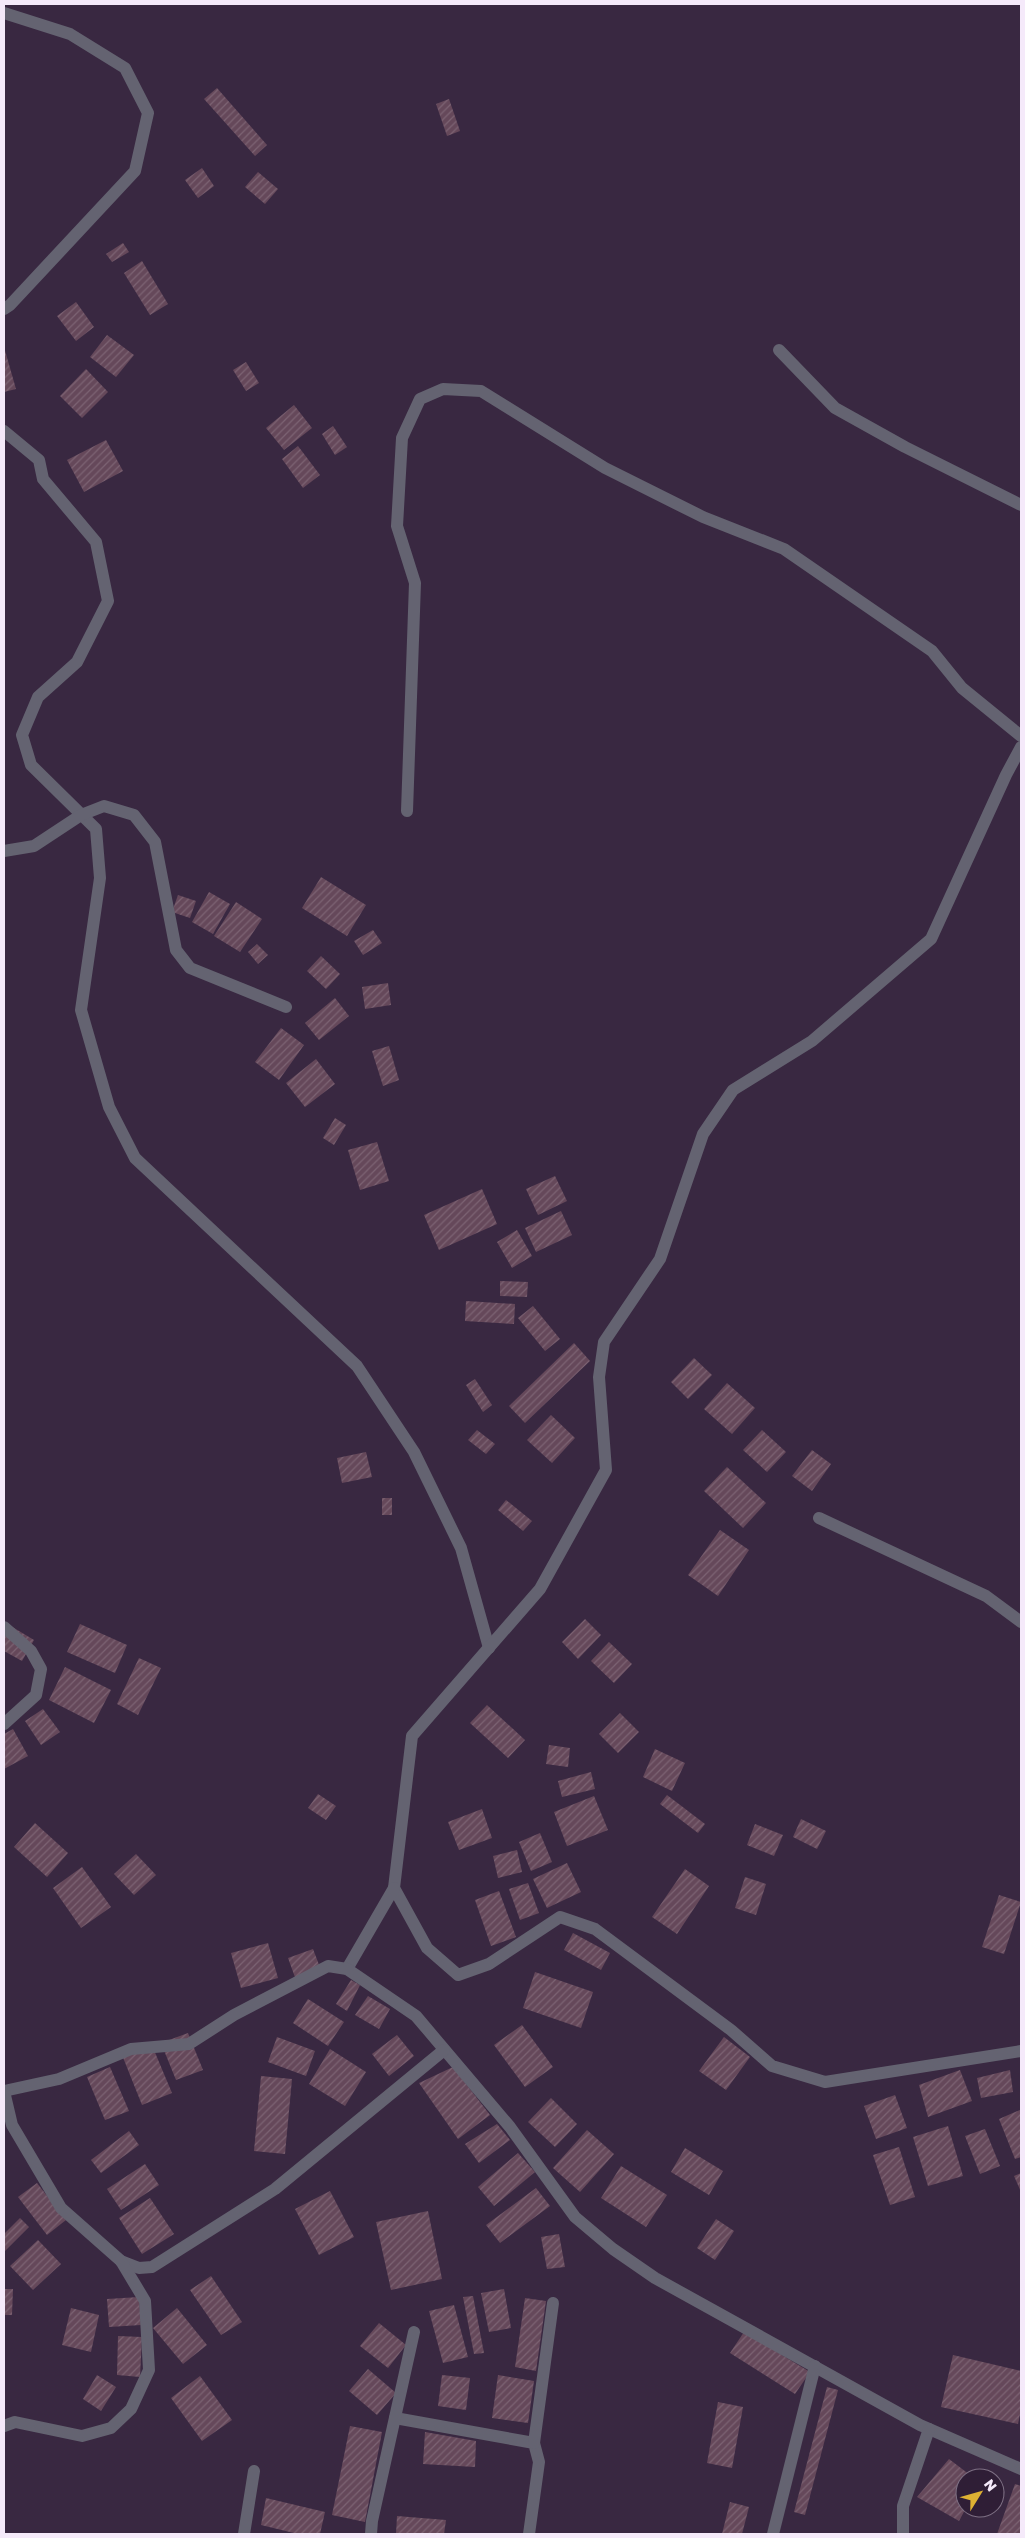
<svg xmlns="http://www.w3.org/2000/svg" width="1025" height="2538" font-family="'Golos Text',sans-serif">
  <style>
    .building { fill: url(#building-hatch) }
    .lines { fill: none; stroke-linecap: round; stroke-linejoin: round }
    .minor { stroke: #646371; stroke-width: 12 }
  </style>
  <defs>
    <pattern id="building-hatch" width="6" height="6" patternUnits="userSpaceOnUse" patternTransform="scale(1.25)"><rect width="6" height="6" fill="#65485a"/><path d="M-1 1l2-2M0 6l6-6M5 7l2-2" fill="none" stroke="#7c6373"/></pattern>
  </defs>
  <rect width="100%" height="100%" fill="#392841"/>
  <!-- building -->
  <g class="building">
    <polygon points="217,88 267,145 255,156 204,99"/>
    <polygon points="449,99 460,131 447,136 436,104"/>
    <polygon points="202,168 214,186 198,198 185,180"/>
    <polygon points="258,172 278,189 265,204 245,187"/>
    <polygon points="123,243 129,252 112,262 106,254"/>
    <polygon points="142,261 168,304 150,315 124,273"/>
    <polygon points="76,302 94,327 76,341 57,316"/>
    <polygon points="107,335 134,355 116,377 90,357"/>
    <polygon points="4,347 16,389 4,392"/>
    <polygon points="246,362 259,383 246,391 233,370"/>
    <polygon points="86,369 108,392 82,418 60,396"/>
    <polygon points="294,405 312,428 284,450 266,428"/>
    <polygon points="333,426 347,447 335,455 322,434"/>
    <polygon points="106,440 123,471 84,492 67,460"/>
    <polygon points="298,446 320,475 303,488 282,459"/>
    <polygon points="321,877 366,905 347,936 302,908"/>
    <polygon points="209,892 230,904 213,934 192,922"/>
    <polygon points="178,895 196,901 190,918 172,912"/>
    <polygon points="236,902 262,919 240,952 214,936"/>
    <polygon points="373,930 382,943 363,955 354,941"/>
    <polygon points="257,944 268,955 258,964 248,952"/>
    <polygon points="321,956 340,974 326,989 307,971"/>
    <polygon points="388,983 391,1005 365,1009 362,987"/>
    <polygon points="335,998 349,1016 319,1040 305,1023"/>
    <polygon points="281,1028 304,1045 279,1080 255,1062"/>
    <polygon points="389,1046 399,1080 383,1086 372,1051"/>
    <polygon points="316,1059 335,1084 305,1107 286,1083"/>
    <polygon points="335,1118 346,1125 334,1145 323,1138"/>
    <polygon points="377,1142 389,1181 360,1190 348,1150"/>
    <polygon points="555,1176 567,1201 538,1215 526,1189"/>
    <polygon points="482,1189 497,1224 439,1250 424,1215"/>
    <polygon points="561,1211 572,1235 536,1252 525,1228"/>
    <polygon points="517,1230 532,1256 512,1268 497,1242"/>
    <polygon points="500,1281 528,1282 527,1297 500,1296"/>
    <polygon points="466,1301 515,1304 514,1324 465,1321"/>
    <polygon points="533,1306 560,1339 545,1351 518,1318"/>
    <polygon points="574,1343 590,1361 525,1423 509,1406"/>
    <polygon points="694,1358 712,1375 688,1399 671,1382"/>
    <polygon points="475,1379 492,1405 483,1412 466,1385"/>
    <polygon points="727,1383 755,1408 732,1434 704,1409"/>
    <polygon points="551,1415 575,1438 552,1463 527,1440"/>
    <polygon points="477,1430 495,1444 486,1454 468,1440"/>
    <polygon points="762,1430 786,1452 767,1472 743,1450"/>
    <polygon points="812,1450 831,1464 812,1491 792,1476"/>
    <polygon points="366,1452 372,1477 342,1483 337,1458"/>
    <polygon points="727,1467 766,1503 743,1528 704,1491"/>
    <rect x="382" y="1498" width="10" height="17"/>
    <polygon points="506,1500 532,1521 523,1531 498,1510"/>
    <polygon points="720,1530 749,1550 718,1596 688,1575"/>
    <polygon points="585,1619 601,1635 578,1659 562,1642"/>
    <polygon points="4,1622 34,1640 22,1661 4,1651"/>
    <polygon points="80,1624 127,1645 115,1673 67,1652"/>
    <polygon points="609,1642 632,1664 614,1683 591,1661"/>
    <polygon points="139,1658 161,1668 138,1715 117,1704"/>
    <polygon points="65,1667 111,1690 94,1723 49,1700"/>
    <polygon points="487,1705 525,1740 508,1758 470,1723"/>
    <polygon points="43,1709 60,1732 41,1745 25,1721"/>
    <polygon points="620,1713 639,1732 618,1753 599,1734"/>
    <polygon points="13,1729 28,1756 4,1769 4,1734"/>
    <polygon points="549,1745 570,1748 568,1767 546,1764"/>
    <polygon points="655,1749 685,1763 672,1791 643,1777"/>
    <polygon points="591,1772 595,1789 562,1797 558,1781"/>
    <polygon points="318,1794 336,1806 326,1820 308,1808"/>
    <polygon points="667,1795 705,1824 698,1833 660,1804"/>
    <polygon points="594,1796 608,1830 567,1846 554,1812"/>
    <polygon points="482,1809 492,1838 459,1850 448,1822"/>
    <polygon points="801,1819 826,1831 817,1849 793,1837"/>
    <polygon points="35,1823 68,1853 47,1877 14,1847"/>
    <polygon points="755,1824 783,1835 774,1856 747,1845"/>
    <polygon points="540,1833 552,1862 531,1871 519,1842"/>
    <polygon points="517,1850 522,1872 498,1878 493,1856"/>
    <polygon points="136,1854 156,1875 134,1895 114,1874"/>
    <polygon points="567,1863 581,1892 547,1908 533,1879"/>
    <polygon points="82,1867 111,1907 81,1928 53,1888"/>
    <polygon points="685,1869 709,1886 677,1934 652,1917"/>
    <polygon points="745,1877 766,1884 756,1915 735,1908"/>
    <polygon points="528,1883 539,1913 520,1920 509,1889"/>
    <polygon points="499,1891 516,1937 491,1946 475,1900"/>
    <polygon points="999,1895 1021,1902 1004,1954 982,1947"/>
    <polygon points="573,1933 610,1953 601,1970 564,1950"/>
    <polygon points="268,1943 278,1978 241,1988 231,1953"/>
    <polygon points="313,1949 321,1970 296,1980 288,1958"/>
    <polygon points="535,1972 593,1992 581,2028 523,2008"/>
    <polygon points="351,1980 360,1985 347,2011 336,2004"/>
    <polygon points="368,1996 390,2009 379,2029 355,2015"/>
    <polygon points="308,1999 344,2022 328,2046 293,2023"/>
    <polygon points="522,2025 553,2067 525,2087 494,2045"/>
    <polygon points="188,2033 203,2070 176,2080 161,2043"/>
    <polygon points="397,2035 414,2056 389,2076 372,2054"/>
    <polygon points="277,2037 315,2051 306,2076 268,2062"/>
    <polygon points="724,2037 750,2057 726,2090 699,2071"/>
    <polygon points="151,2043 172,2093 142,2105 122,2055"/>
    <polygon points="330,2049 366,2072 345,2106 309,2084"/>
    <polygon points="110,2067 129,2111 105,2120 87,2077"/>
    <polygon points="453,2067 490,2115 458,2139 419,2083"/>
    <polygon points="960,2070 972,2101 928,2117 919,2085"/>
    <polygon points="1010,2070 1013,2092 981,2098 977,2078"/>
    <polygon points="261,2076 292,2079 285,2154 254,2151"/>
    <polygon points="895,2095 907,2128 876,2139 864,2106"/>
    <polygon points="551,2098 577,2124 555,2147 528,2122"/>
    <polygon points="1020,2110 1021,2157 1015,2159 999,2119"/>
    <polygon points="497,2124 510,2140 479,2163 465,2144"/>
    <polygon points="948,2126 963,2176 928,2186 913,2137"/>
    <polygon points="985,2129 1000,2166 980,2174 965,2136"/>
    <polygon points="587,2130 614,2154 580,2192 553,2168"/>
    <polygon points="129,2131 139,2145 101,2173 91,2160"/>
    <polygon points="899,2147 915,2197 890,2205 873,2155"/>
    <polygon points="685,2148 723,2171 709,2195 671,2172"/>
    <polygon points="518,2153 535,2172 494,2206 478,2187"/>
    <polygon points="145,2164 159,2185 121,2210 107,2189"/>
    <polygon points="621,2166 667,2195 646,2227 601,2198"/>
    <polygon points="1021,2173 1021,2192 1014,2176"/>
    <polygon points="37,2183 66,2220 47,2235 18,2197"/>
    <polygon points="536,2188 550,2206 500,2243 486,2225"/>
    <polygon points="330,2191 354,2237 319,2255 295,2209"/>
    <polygon points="150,2198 174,2234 142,2254 119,2218"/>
    <polygon points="428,2211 442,2279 391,2290 376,2222"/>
    <polygon points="20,2218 29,2227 4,2252 4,2234"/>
    <polygon points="716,2219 734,2231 715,2260 697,2248"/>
    <polygon points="559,2234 565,2267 547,2269 541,2237"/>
    <polygon points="38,2240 61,2264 33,2290 10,2266"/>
    <polygon points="211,2276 242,2322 221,2335 190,2290"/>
    <polygon points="4,2289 13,2289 12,2315 4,2315"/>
    <polygon points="504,2289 511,2328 489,2332 481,2293"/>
    <polygon points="473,2296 484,2353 474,2354 463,2297"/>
    <polygon points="139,2297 141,2325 109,2327 107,2299"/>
    <polygon points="525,2298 546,2301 536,2371 515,2367"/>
    <polygon points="454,2305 468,2357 443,2363 429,2311"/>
    <polygon points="71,2308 99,2315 91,2352 62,2345"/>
    <polygon points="177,2308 207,2345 183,2364 153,2328"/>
    <polygon points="379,2323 406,2345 388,2368 360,2346"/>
    <polygon points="744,2332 810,2372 795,2394 730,2353"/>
    <polygon points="118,2336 142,2337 140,2377 117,2375"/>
    <polygon points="953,2355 1021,2371 1021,2409 1018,2424 941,2407"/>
    <polygon points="368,2369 396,2393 377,2415 349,2391"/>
    <polygon points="97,2375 116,2387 101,2411 83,2399"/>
    <polygon points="442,2375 470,2378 466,2410 438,2406"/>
    <polygon points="498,2375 534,2381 528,2423 492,2418"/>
    <polygon points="200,2376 232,2420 202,2441 171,2398"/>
    <polygon points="827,2387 838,2390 805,2515 794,2512"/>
    <polygon points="718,2402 743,2407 732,2468 707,2463"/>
    <polygon points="350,2426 382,2432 365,2522 332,2515"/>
    <polygon points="425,2432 476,2441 475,2467 423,2464"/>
    <polygon points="949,2459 974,2478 965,2478 966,2508 959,2521 917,2497"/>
    <polygon points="1015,2484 1021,2486 1021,2534 997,2534"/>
    <polygon points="266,2498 325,2512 320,2534 298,2534 261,2525"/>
    <polygon points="730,2502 749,2507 742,2534 722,2534"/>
    <polygon points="397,2516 446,2520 444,2534 396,2534"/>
  </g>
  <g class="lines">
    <!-- minor -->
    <g class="minor">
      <polyline points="4,13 70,34 125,68 148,113 135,171 10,305 4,309"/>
      <polyline points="779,350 835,408 905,447 1021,505"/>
      <polyline points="4,431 39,460 43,479 96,542 108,601 77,662 38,697 22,735 31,765 96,829 100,878 81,1010 109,1107 135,1158 357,1366 414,1452 461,1548 489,1648"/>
      <polyline points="1021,747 1006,775 931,939 812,1041 733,1090 703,1134 660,1259 604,1342 599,1377 606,1470 540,1589 412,1736 394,1888 427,1948 458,1975 489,1964 560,1917 595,1929 731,2030 772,2066 825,2082 1021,2051"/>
      <polyline points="407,811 415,583 397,526 402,438 420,399 443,389 481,391 605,468 703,517 784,549 932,651 962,688 1021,736"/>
      <polyline points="4,851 34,846 81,815 104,806 134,815 155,842 176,950 190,968 286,1007"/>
      <polyline points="819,1518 986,1596 1021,1622"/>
      <polyline points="4,1627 31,1651 41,1669 36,1695 4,1724"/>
      <polyline points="347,1969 394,1888"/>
      <polyline points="4,2091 59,2079 131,2049 189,2044 234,2015 328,1966 347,1969 416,2016 510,2127 575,2217 613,2249 655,2278 920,2425 1021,2469"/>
      <polyline points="121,2261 139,2268 152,2267 275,2189 444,2050"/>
      <polyline points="395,2418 534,2443 539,2462 529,2534"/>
      <polyline points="4,2426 15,2422 82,2436 111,2428 131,2409 149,2370 145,2301 121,2261 61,2208 12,2125 4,2091"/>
      <polyline points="534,2443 553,2303"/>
      <polyline points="244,2534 254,2471"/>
      <polyline points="371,2534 372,2521 414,2332"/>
      <polyline points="773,2534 815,2366"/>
      <polyline points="903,2534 903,2506 929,2429"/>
    </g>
  </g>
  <!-- border -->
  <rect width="1025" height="2538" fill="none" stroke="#f5eafa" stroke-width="10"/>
  <!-- north arrow -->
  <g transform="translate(980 2493) rotate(53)"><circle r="24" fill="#2f1e36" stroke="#7e7084"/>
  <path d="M0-4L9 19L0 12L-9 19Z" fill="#deb133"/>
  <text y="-8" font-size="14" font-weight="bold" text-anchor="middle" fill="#f5eafa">N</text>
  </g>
</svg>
